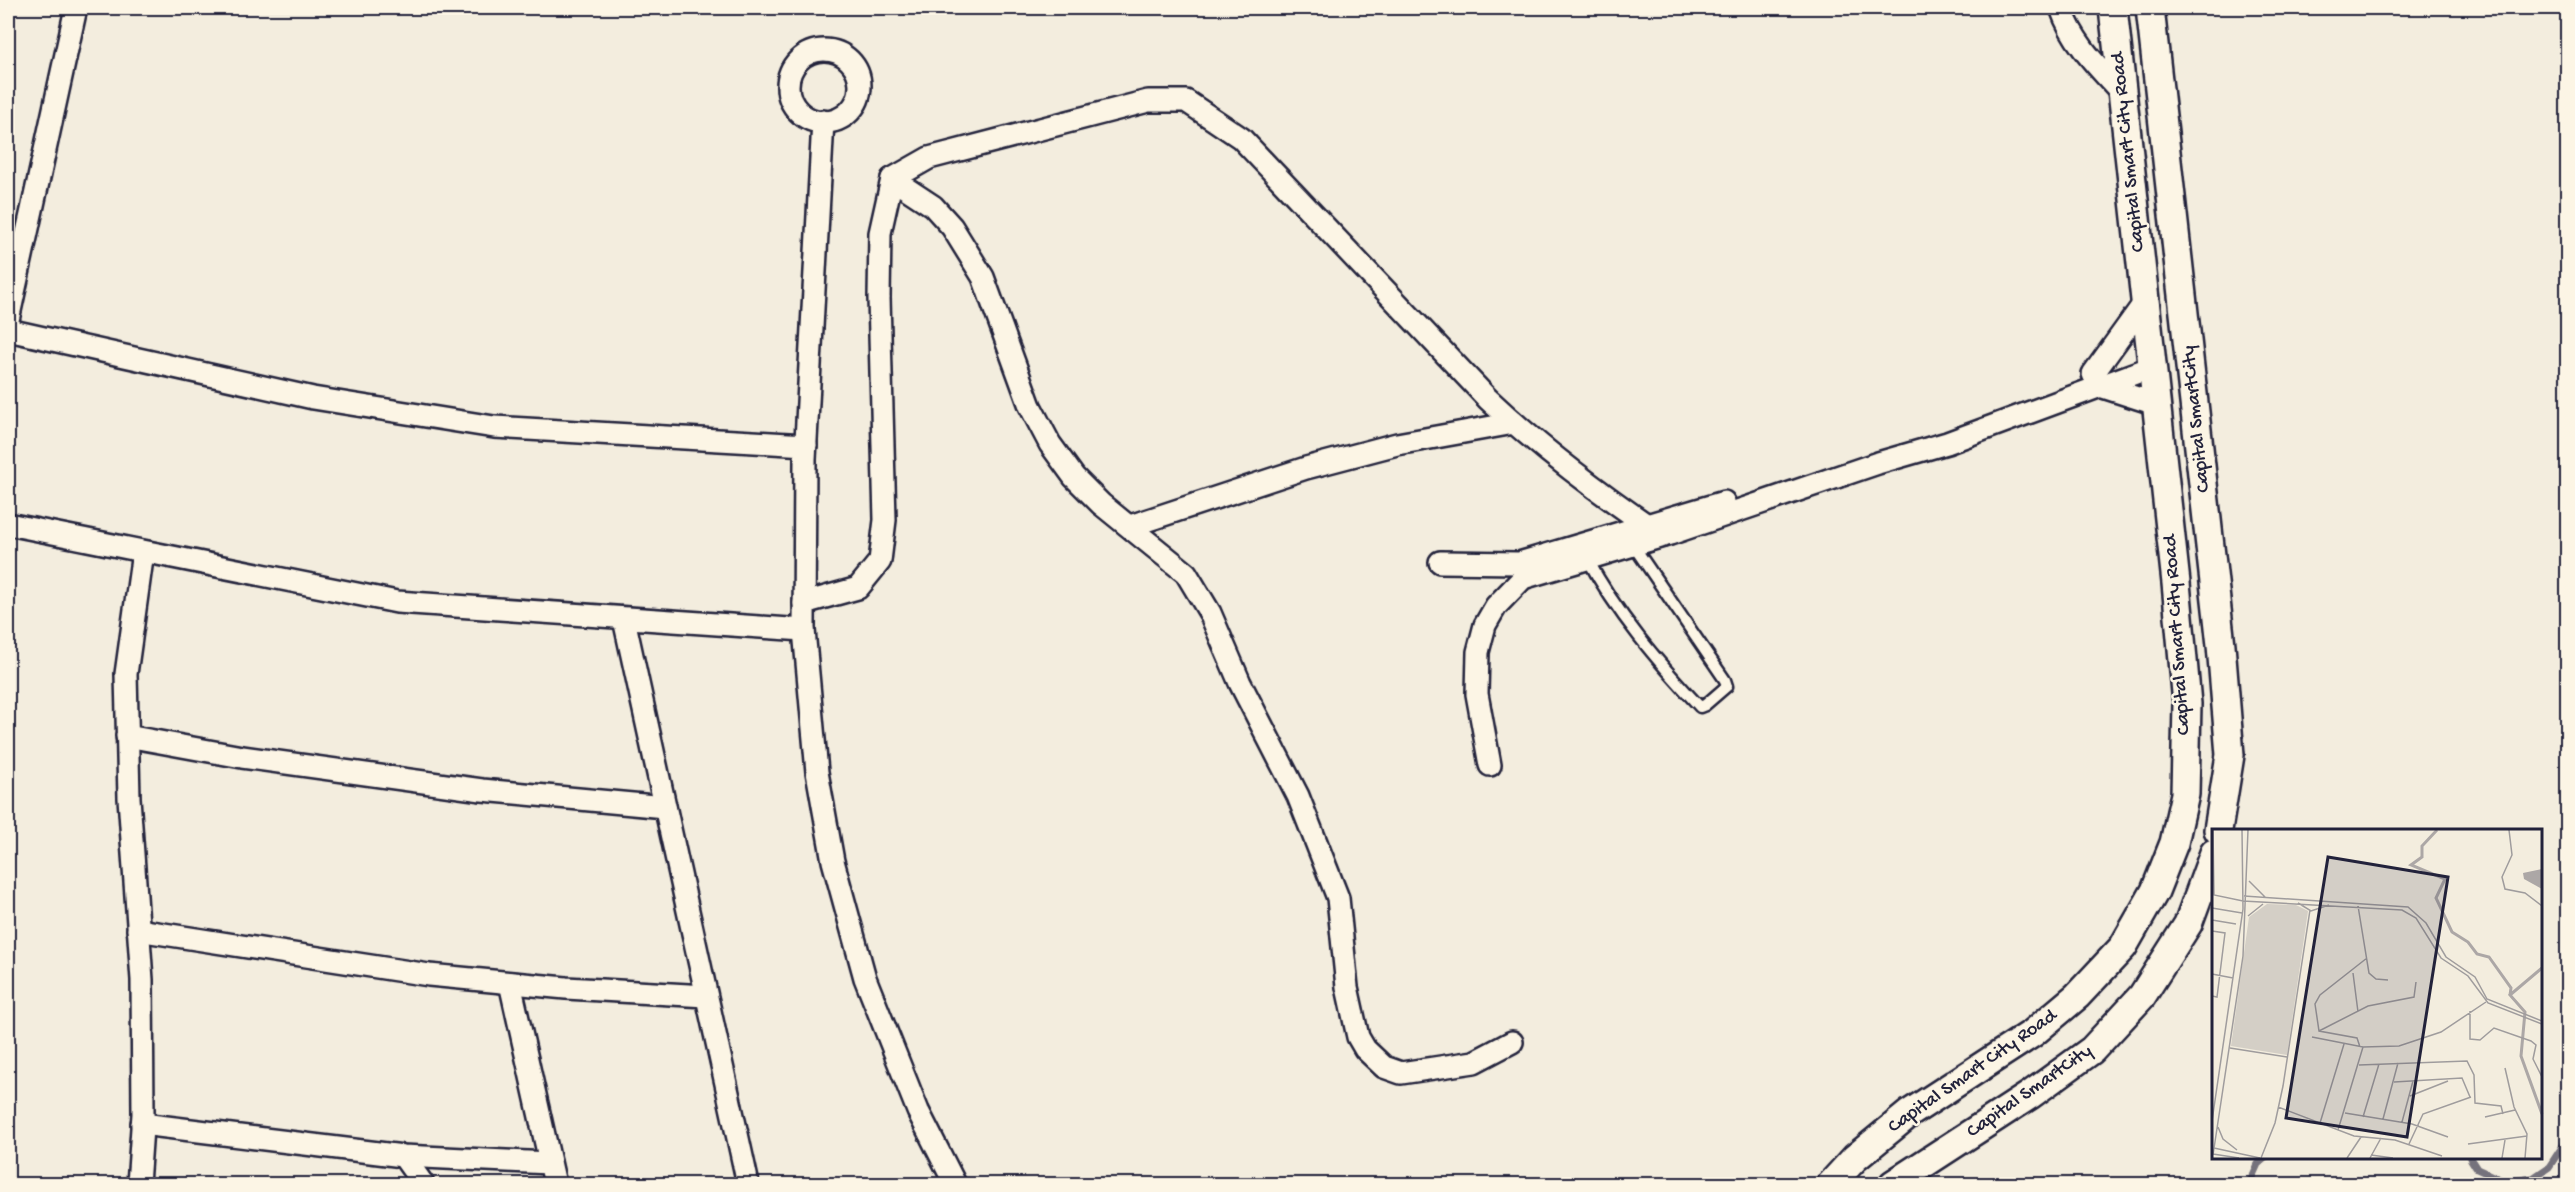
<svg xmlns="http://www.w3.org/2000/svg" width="2575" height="1192" font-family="'Gochi Hand',sans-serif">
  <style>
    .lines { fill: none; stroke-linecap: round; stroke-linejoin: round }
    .stream { stroke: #75727b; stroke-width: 7 }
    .service-casing { stroke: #22223b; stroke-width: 15 }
    .minor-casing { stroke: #22223b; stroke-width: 26 }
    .tertiary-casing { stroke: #22223b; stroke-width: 32 }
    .service { stroke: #fcf5e5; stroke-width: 10 }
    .minor { stroke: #fcf5e5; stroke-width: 21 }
    .tertiary { stroke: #fcf5e5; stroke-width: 27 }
    .labels { text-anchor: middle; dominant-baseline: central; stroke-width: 5; stroke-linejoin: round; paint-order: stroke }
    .street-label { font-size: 20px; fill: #22223b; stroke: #fcf5e5 }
    .inset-river { fill: none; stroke: #aca7a6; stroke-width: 3 }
    .inset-road { fill: none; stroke: #9f9c9d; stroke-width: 1.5 }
    .view { fill: #22223b; fill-opacity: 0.15; stroke: #22223b; stroke-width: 3 }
    .inset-edge { fill: none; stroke: #22223b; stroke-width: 3 }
  </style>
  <rect width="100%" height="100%" fill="#f3edde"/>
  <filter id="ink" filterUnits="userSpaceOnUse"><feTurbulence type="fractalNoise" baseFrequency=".0167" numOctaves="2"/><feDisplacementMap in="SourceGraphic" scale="12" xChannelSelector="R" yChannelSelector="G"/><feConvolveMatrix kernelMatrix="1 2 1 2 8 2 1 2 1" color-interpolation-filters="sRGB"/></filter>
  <g filter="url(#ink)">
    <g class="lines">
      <!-- stream -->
      <g class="stream">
        <polyline points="2470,1158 2477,1169 2506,1182 2533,1178 2549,1167 2568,1138"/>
        <polyline points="2249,1184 2258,1164 2265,1158"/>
      </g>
      <defs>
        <path id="service" d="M1587 558C1617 614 1657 661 1700 707L1705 705 1727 686 1725 680 1633 545"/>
        <g id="minor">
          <path d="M2061 8C2073 43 2098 67 2123 94"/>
          <circle cx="824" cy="86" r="36"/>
          <polyline points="823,121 805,459 804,630 817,772 833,861 865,978 918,1111 955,1184"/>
          <polyline points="892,179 933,206 952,227 983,277 1030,406 1050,444 1074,477 1101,504 1186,573 1210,613 1240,683 1298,796 1338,898 1347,987 1358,1037 1365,1049 1384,1067 1401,1073 1474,1062 1512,1042"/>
          <polyline points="8,320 76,8"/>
          <polyline points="8,330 313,398 494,427 806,445"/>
          <polyline points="2093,374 2145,302"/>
          <polyline points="2100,386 2156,404"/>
          <polyline points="8,524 397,602 804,630"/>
          <polyline points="1130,526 1306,468 1397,444 1514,423"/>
          <polyline points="1440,562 1519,563 1724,502"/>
          <path d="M804 603 858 588 880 561 885 520 879 298 880 233 892 179 929 158 1148 101H1186L1241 138 1488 399C1542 450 1601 494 1663 536"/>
          <polyline points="624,619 748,1184"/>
          <polyline points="127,736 242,757 482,790 665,807"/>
          <polyline points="1490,765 1477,694 1478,652 1485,625 1496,606 1523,578 1670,534 1878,463 1947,443 2152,367"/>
          <polyline points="138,930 429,975 566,988 706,996"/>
          <polyline points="510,983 555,1184"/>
          <polyline points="142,1124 403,1156 550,1163"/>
          <polyline points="403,1156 423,1184"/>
          <polyline points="138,1184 143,1114 142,980 129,798 126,674 143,552"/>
        </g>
        <g id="tertiary">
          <polyline points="2150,8 2221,645 2230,755 2218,830"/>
          <polyline points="1831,1184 1855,1158 1910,1113 2033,1033 2077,996 2123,947 2155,891 2174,843 2185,794 2187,704 2176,583 2113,8"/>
          <polyline points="1893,1184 2030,1095 2092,1050 2142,996 2188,924 2214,853"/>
        </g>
      </defs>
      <!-- service casing -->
      <use href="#service" class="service-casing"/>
      <!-- minor casing -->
      <use href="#minor" class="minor-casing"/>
      <!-- tertiary casing -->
      <use href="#tertiary" class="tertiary-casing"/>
      <!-- service -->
      <use href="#service" class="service"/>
      <!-- minor -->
      <use href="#minor" class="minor"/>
      <!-- tertiary -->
      <use href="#tertiary" class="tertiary"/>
    </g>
  </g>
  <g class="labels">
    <!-- street labels -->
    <g class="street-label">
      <text transform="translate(2129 152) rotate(-96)">Capital Smart City Road</text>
      <text transform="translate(2197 419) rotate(-96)">Capital SmartCity</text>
      <text transform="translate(2178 635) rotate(-94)">Capital Smart City Road</text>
      <text transform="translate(1973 1072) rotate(-35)">Capital Smart City Road</text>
      <text transform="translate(2030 1092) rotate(-35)">Capital SmartCity</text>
    </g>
  </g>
  <!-- overview -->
  <g transform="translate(2212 829)">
    <rect width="330" height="330" fill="#f3edde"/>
    <path d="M55 75 84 76 96 82 75 226 19 217 37 88Z" fill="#d4cfc6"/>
    <path d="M330 40V60L312 50 311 44Z" fill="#aca7a6"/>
    <path class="inset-river" d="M225 1 210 17V28L199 36 233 50 224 69 240 103 256 113 265 125 277 128 299 159 298 166M330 139 298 166 313 183 309 227 330 285"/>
    <path class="inset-road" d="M1 1 2 66 31 72 190 81 204 89 229 129 256 147 276 174 330 195M297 1 300 26 290 48 293 60 313 64 330 77M37 52 53 68M32 67 196 78 214 94 234 128 263 148 275 170 330 192M86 74 99 82 117 76M146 77 157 144 164 150 176 151M0 79 30 84M36 87 51 75M0 91 24 95M0 102 13 104 5 168 0 167M141 144 146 183M0 145 21 149M258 182V210L268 211 282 199 319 212 324 216 321 230 330 248M107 202 156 177 202 168 204 153M100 208 151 218 187 217 229 203 274 173M148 218 145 209 107 202 103 175 108 166 155 129M18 219 75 228M147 236 255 232 262 246 263 274 289 277 291 285M293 239 302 278 315 305 313 329M182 253 250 249 258 268M198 267 236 252M66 278 142 307 183 311 230 327M133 284 200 295 236 308M151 288 167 235M273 288 303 281M171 290 186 234M0 292 31 80 30 1M190 293 201 252M108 294 132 215M6 298 11 310 25 321M126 301 151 218M197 315 211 285 259 268M256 315 315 307M2 319 48 329M1 325 27 329M1 326 31 127 36 1M159 326 181 329M49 329 63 294 71 257 98 81M135 329 149 308M158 329 169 309M290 329 293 311"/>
    <path class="view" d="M116 28 236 48 195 308 74 289Z"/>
    <rect width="330" height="330" class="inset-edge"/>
  </g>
  <!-- margin -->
  <rect width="2575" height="1192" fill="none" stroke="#fcf5e5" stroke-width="30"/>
  <rect x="15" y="15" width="2545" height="1162" fill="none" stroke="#22223b" stroke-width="2" filter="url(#ink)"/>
</svg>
